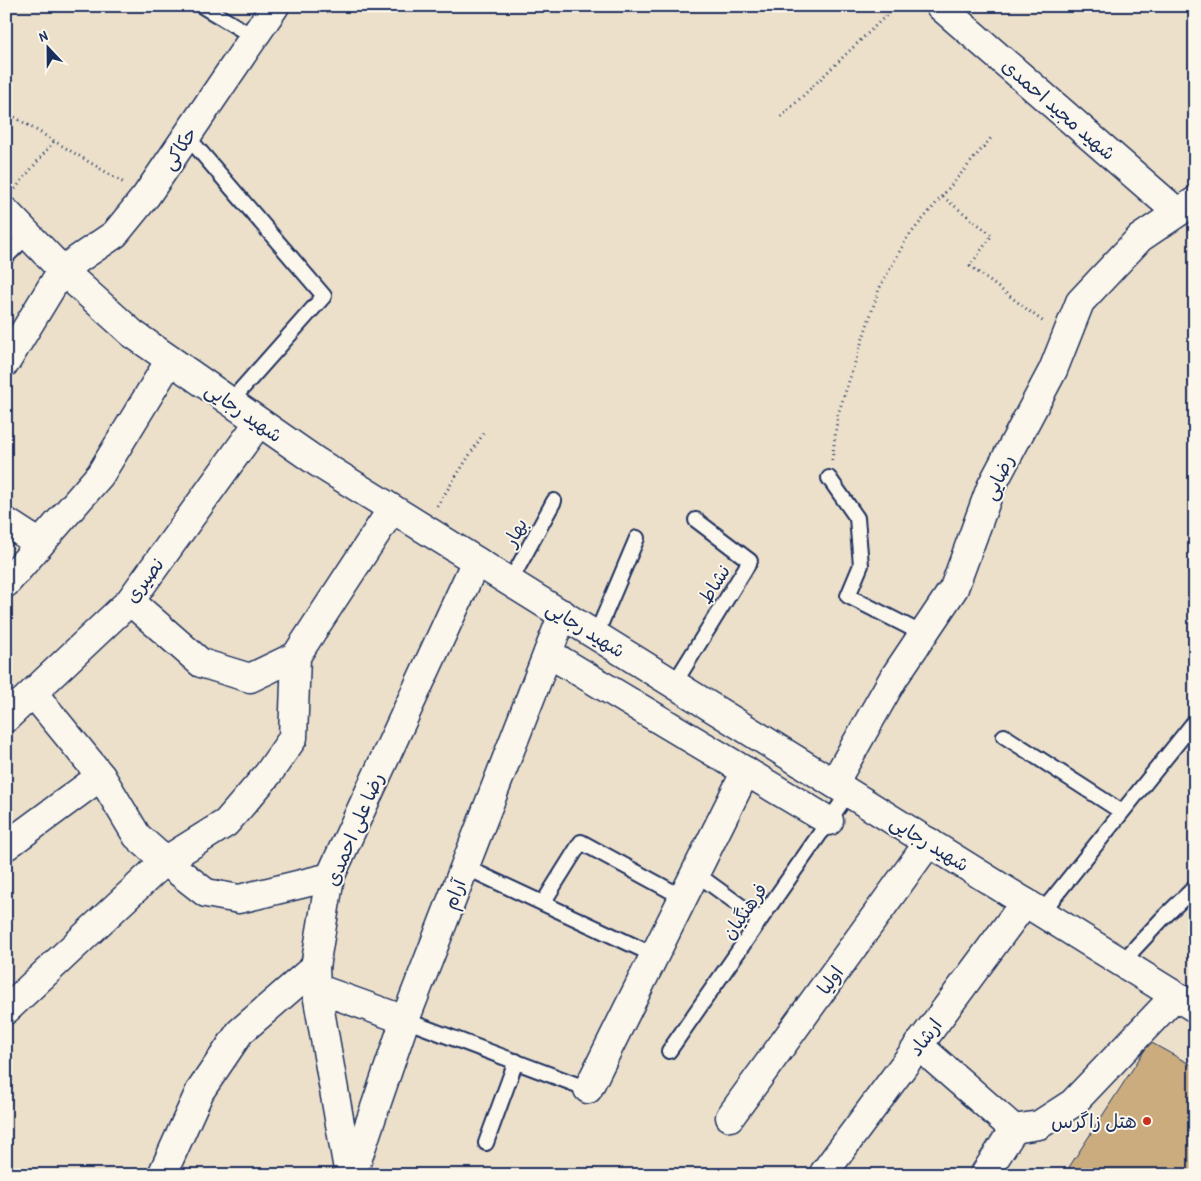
<svg xmlns="http://www.w3.org/2000/svg" width="1201" height="1181" font-family="'Patrick Hand','Playpen Sans Arabic',sans-serif">
  <style>
    .building { fill: #caac7f; stroke: #1b2f5e }
    .lines { fill: none; stroke-linecap: round; stroke-linejoin: round }
    .service-casing { stroke: #1b2f5e; stroke-width: 18 }
    .minor-casing { stroke: #1b2f5e; stroke-width: 31 }
    .secondary-casing { stroke: #1b2f5e; stroke-width: 31 }
    .path { stroke: #1b2f5e; stroke-width: 3; stroke-dasharray: 1 4; stroke-linecap: butt }
    .service { stroke: #fbf7ec; stroke-width: 14 }
    .minor { stroke: #fbf7ec; stroke-width: 28 }
    .secondary { stroke: #fbf7ec; stroke-width: 28 }
    .poi-dot { fill: #c8321e; stroke: #fbf7ec; stroke-width: 2 }
    .labels { text-anchor: middle; dominant-baseline: central; stroke-width: 4; stroke-linejoin: round; paint-order: stroke }
    .street-label { font-size: 19px; fill: #1b2f5e; stroke: #fbf7ec }
    .poi-label { font-size: 19px; fill: #1b2f5e; stroke: #fbf7ec; text-anchor: end }
  </style>
  <rect width="100%" height="100%" fill="#ece0cb"/>
  <filter id="ink" filterUnits="userSpaceOnUse"><feTurbulence type="fractalNoise" baseFrequency=".02" numOctaves="2"/><feDisplacementMap in="SourceGraphic" scale="10" xChannelSelector="R" yChannelSelector="G"/><feConvolveMatrix kernelMatrix="1 2 1 2 8 2 1 2 1" color-interpolation-filters="sRGB"/></filter>
  <g filter="url(#ink)">
    <!-- building -->
    <polygon class="building" points="1150,1042 1195,1067 1195,1175 1064,1175"/>
    <g class="lines">
      <defs>
        <g id="service">
          <polyline points="202,6 254,37"/>
          <polyline points="187,136 324,296 230,402"/>
          <polyline points="6,257 28,235"/>
          <polyline points="829,478 857,518 861,565 848,596 923,634"/>
          <polyline points="510,582 554,501"/>
          <polyline points="596,635 637,538"/>
          <polyline points="674,684 750,561 696,520"/>
          <polyline points="1004,736 1122,812"/>
          <polyline points="465,867 654,955"/>
          <polyline points="694,872 760,920"/>
          <polyline points="543,903 581,842 682,897"/>
          <polyline points="1042,912 1195,721"/>
          <polyline points="1122,962 1162,919 1195,887"/>
          <polyline points="405,1020 588,1089"/>
          <polyline points="669,1051 849,792"/>
          <polyline points="486,1143 516,1061"/>
        </g>
        <g id="minor">
          <polyline points="940,6 1177,212"/>
          <polyline points="6,362 62,270 115,234 146,196 275,6"/>
          <polyline points="6,522 40,544"/>
          <polyline points="6,583 100,475 170,360"/>
          <polyline points="130,601 201,663 250,678 296,656 392,509"/>
          <polyline points="548,653 829,821"/>
          <polyline points="33,693 101,776 137,836 165,861 206,893 239,899 330,877"/>
          <polyline points="6,718 130,601 259,422"/>
          <polyline points="834,783 893,679 954,588 991,487 1053,370 1080,302 1140,238 1195,201"/>
          <polyline points="6,846 101,776"/>
          <polyline points="316,988 405,1020"/>
          <polyline points="6,1010 165,861 226,823 268,774 293,738 296,656"/>
          <polyline points="918,1045 1014,1129 1039,1125 1073,1103 1175,996"/>
          <polyline points="588,1089 746,771"/>
          <polyline points="730,1117 929,842"/>
          <polyline points="162,1175 200,1091 240,1032 315,967"/>
          <polyline points="349,1175 316,988 315,967 330,877 476,561"/>
          <polyline points="352,1175 405,1020 563,614"/>
          <polyline points="827,1175 824,1173 1025,902"/>
          <polyline points="984,1175 1014,1129"/>
        </g>
        <polyline id="secondary" points="6,212 62,270 133,334 317,462 1195,1008"/>
      </defs>
      <!-- service casing -->
      <use href="#service" class="service-casing"/>
      <!-- minor casing -->
      <use href="#minor" class="minor-casing"/>
      <!-- secondary casing -->
      <use href="#secondary" class="secondary-casing"/>
      <!-- path -->
      <g class="path">
        <polyline points="6,112 124,183"/>
        <polyline points="781,117 896,6"/>
        <polyline points="15,189 54,141"/>
        <polyline points="943,197 992,235 970,266 1045,323"/>
        <polyline points="832,460 838,414 879,289 907,238 991,138"/>
        <polyline points="437,506 485,431"/>
      </g>
      <!-- service -->
      <use href="#service" class="service"/>
      <!-- minor -->
      <use href="#minor" class="minor"/>
      <!-- secondary -->
      <use href="#secondary" class="secondary"/>
    </g>
  </g>
  <!-- markers -->
  <circle class="poi-dot" cx="1147" cy="1121" r="5"/>
  <g class="labels">
    <!-- street labels -->
    <g class="street-label">
      <text transform="translate(1059 109) rotate(41)">شهید مجید احمدی</text>
      <text transform="translate(179 148) rotate(-56)">حکاکی</text>
      <text transform="translate(244 412) rotate(35)">شهید رجایی</text>
      <text transform="translate(998 477) rotate(-65)">رضایی</text>
      <text transform="translate(515 532) rotate(-62)">بهار</text>
      <text transform="translate(144 580) rotate(-53)">نصیری</text>
      <text transform="translate(714 584) rotate(-58)">نشاط</text>
      <text transform="translate(586 629) rotate(32)">شهید رجایی</text>
      <text transform="translate(354 829) rotate(-67)">رضا علی احمدی</text>
      <text transform="translate(930 843) rotate(32)">شهید رجایی</text>
      <text transform="translate(454 894) rotate(-69)">آرام</text>
      <text transform="translate(744 911) rotate(-55)">فرهنگیان</text>
      <text transform="translate(830 980) rotate(-54)">اولیا</text>
      <text transform="translate(925 1037) rotate(-53)">ارشاد</text>
    </g>
    <!-- poi labels -->
    <g class="poi-label">
      <text x="1137" y="1121">هتل زاگرس</text>
    </g>
  </g>
  <!-- margin -->
  <rect width="1201" height="1181" fill="none" stroke="#fbf7ec" stroke-width="25"/>
  <rect x="12" y="12" width="1176" height="1156" fill="none" stroke="#1b2f5e" stroke-width="2" filter="url(#ink)"/>
  <!-- north arrow -->
  <g transform="translate(48 48) rotate(338)" stroke="#fbf7ec" stroke-width="4" paint-order="stroke">
  <path d="M0-4L9 19L0 12L-9 19Z" fill="#1b2f5e"/>
  <text y="-8" font-size="14" font-weight="bold" text-anchor="middle" fill="#1b2f5e">N</text>
  </g>
</svg>
